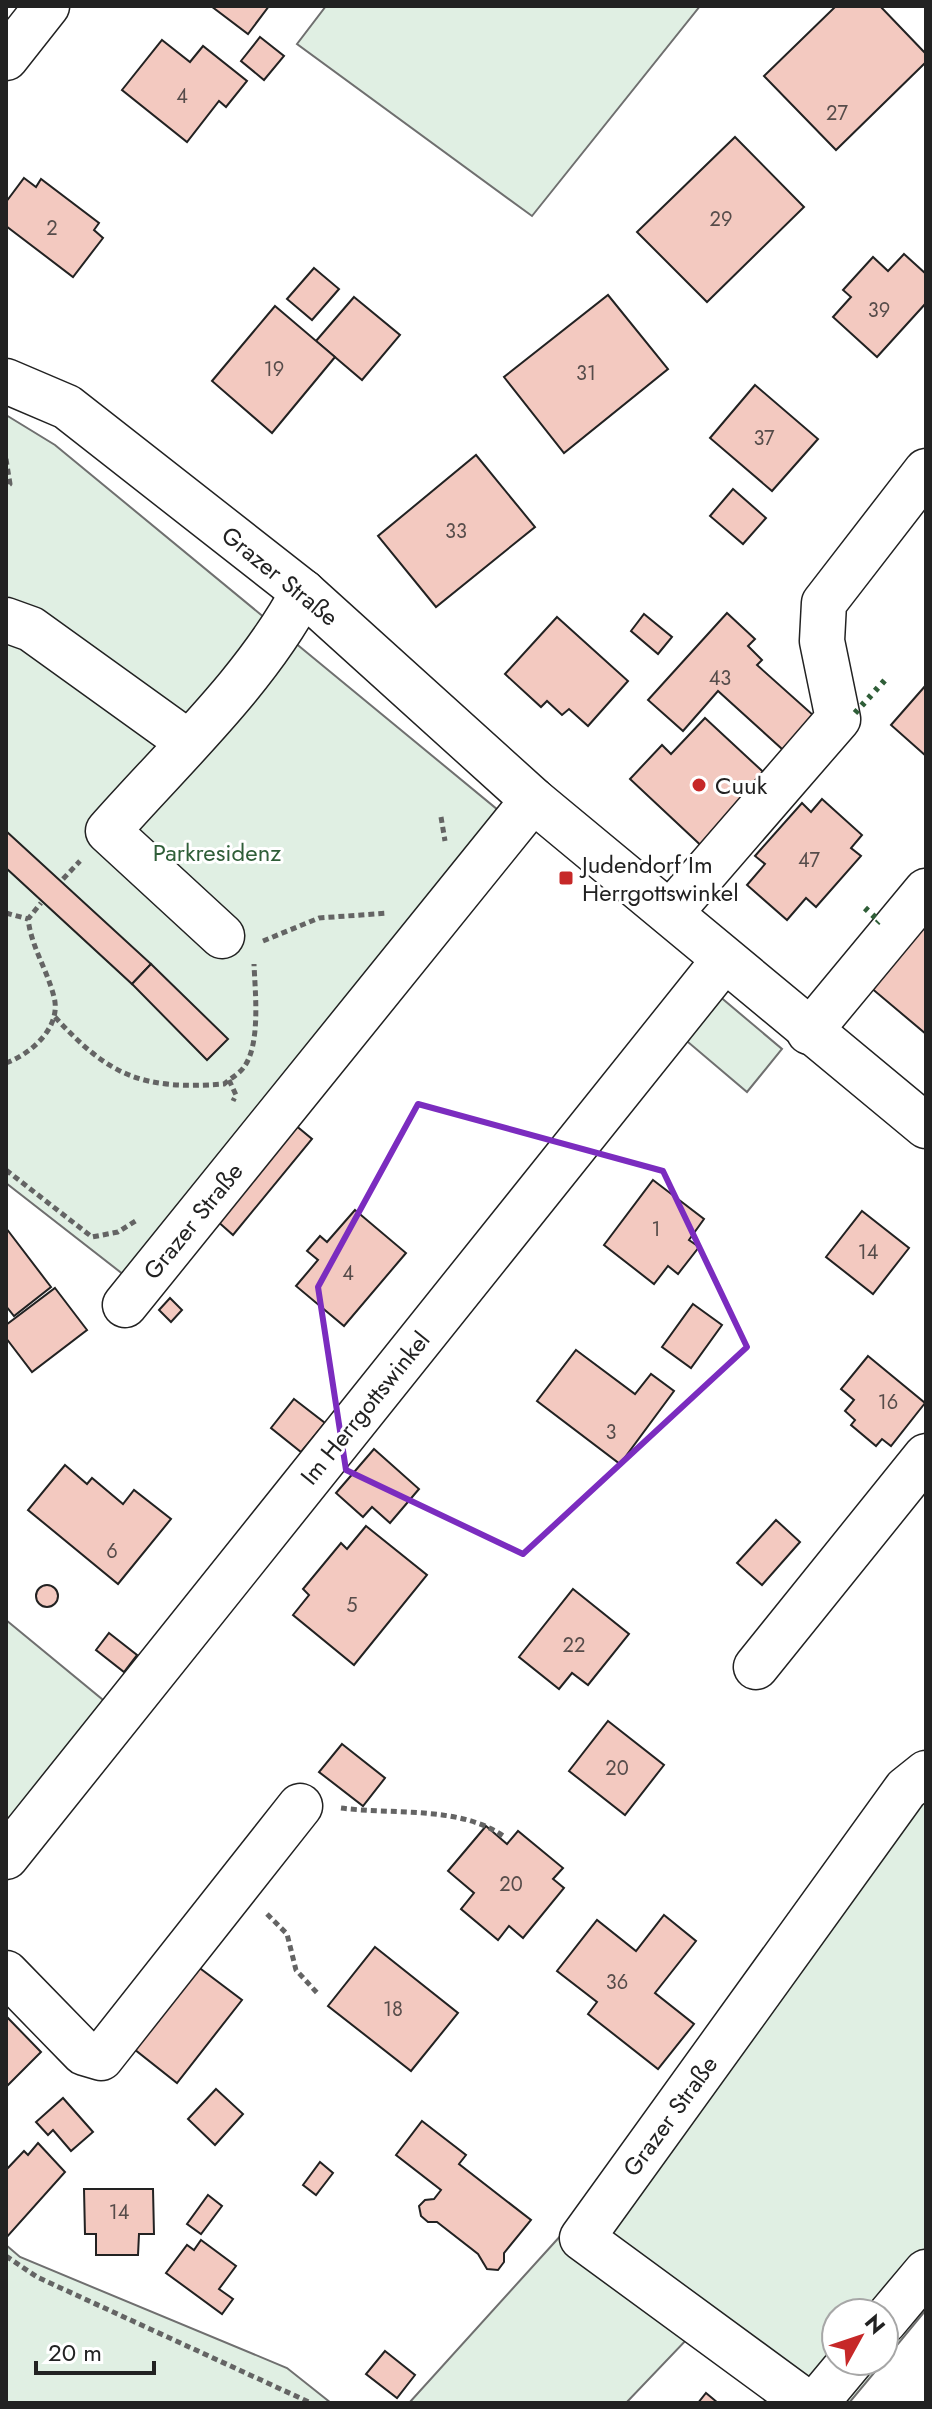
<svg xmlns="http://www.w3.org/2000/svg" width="932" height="2409" font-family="Jost,sans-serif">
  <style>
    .green { fill: #e0efe3; stroke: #6f6f6f; stroke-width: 2 }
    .building { fill: #f3c9c0; stroke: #222; stroke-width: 2 }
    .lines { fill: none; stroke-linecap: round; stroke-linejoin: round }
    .minor-casing { stroke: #222; stroke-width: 47 }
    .major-casing { stroke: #222; stroke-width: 47 }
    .path { stroke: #646464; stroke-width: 5; stroke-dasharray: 6 4; stroke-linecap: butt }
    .minor { stroke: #fff; stroke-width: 44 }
    .major { stroke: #fff; stroke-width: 44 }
    .hedge { stroke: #2f5e38; stroke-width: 6; stroke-dasharray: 4 6; stroke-linecap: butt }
    .marked { fill: none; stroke: #7b2cbf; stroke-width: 6; stroke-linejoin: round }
    .poi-dot { fill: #c62828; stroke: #fff; stroke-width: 3 }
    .labels { text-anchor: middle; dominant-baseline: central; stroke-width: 6; stroke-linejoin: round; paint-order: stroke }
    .number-label { font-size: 20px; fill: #564c4a }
    .street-label { font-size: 24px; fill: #222; stroke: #fff }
    .poi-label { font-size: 24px; fill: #222; stroke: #fff; text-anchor: start }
    .park-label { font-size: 24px; fill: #2f5e38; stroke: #fff }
  </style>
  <rect width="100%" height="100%" fill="#fff"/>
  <!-- green -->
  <g class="green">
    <polygon points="326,6 700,6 532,216 297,44"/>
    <polygon points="6,415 55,445 515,824 133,1282 6,1183"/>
    <polygon points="718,995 782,1049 747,1092 682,1037"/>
    <polygon points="6,1620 114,1709 6,1851"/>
    <polygon points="926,1786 926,2310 884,2361 884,2313 836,2313 836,2361 884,2361 849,2403 777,2403 688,2338 626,2403 409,2403 563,2233"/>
    <polygon points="6,2245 20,2257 287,2368 331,2403 6,2403"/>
  </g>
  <!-- building -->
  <g class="building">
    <polygon points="211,6 269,6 248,34"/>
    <polygon points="836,6 880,6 926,54 926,62 836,150 764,76"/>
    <polygon points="260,37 284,56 264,80 241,61"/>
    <polygon points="162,40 190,62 203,46 247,81 226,107 219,101 187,142 122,90"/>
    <polygon points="735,137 804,207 707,302 637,232"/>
    <polygon points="24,178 36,187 41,179 99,223 94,230 103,238 73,277 6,226 6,202"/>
    <polygon points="904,254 926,274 926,303 877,357 833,317 851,297 843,290 873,257 888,271"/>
    <polygon points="314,268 339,289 312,320 287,299"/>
    <polygon points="608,295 668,369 564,453 504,377"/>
    <polygon points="354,297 400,335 362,380 316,341"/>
    <polygon points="275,306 335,357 272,433 212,381"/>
    <polygon points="755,385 818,439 772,491 710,438"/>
    <polygon points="476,455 535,527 436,607 378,536"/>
    <polygon points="733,489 766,518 743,544 710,516"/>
    <polygon points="727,613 755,639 748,646 762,660 757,665 823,724 792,758 718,691 683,731 648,700"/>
    <polygon points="644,614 672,637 658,654 631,631"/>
    <polygon points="557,617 628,681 588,726 569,709 562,715 547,701 541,707 505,674"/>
    <polygon points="926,685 926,756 891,725"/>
    <polygon points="705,718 774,782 708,852 630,779 662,745 671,754"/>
    <polygon points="822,799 862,835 851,848 861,856 816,907 806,898 787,920 747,885 765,864 755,856 802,803 811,812"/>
    <polygon points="6,831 151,964 132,984 6,868"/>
    <polygon points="921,926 926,930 926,1034 870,987"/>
    <polygon points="151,964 228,1039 207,1060 132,984"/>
    <polygon points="294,1124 312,1139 233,1235 207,1212"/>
    <polygon points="653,1180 704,1219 689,1240 699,1247 678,1274 668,1266 654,1284 604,1245"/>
    <polygon points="355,1210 406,1253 344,1326 296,1286 318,1260 307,1251 320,1236 327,1242"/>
    <polygon points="862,1211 909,1248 873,1294 826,1257"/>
    <polygon points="6,1228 51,1287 14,1316 6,1306"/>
    <polygon points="55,1288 87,1330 32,1372 6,1338 6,1325"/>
    <polygon points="170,1298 182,1310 171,1322 159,1310"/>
    <polygon points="693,1304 722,1325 691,1368 662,1347"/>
    <polygon points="576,1350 635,1394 651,1374 674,1391 620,1464 537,1401"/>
    <polygon points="868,1356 925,1403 891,1446 882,1439 876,1446 851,1425 855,1420 845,1411 854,1400 841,1389"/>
    <polygon points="294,1399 325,1423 301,1452 271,1428"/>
    <polygon points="374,1449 419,1489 390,1523 372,1507 363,1517 336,1493"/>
    <polygon points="65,1465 87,1484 92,1478 123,1504 134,1490 171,1519 118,1584 28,1510"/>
    <polygon points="776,1520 800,1542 762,1585 737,1563"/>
    <polygon points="366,1526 427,1575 354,1665 293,1615 309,1595 303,1589 341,1543 347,1549"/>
    <circle cx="47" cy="1596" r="11"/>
    <polygon points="573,1589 629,1634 588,1685 572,1673 559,1689 519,1657"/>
    <polygon points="109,1633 137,1655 124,1672 96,1650"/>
    <polygon points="608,1721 664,1765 625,1815 569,1771"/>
    <polygon points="342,1744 385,1778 363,1806 319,1772"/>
    <polygon points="486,1826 507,1844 518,1831 563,1868 553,1879 564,1888 523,1938 509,1926 498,1940 461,1909 474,1893 448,1871"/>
    <polygon points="664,1915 696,1941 655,1993 694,2024 658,2069 588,2014 597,2002 557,1971 597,1920 636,1951"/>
    <polygon points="375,1947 458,2013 411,2071 328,2006"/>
    <polygon points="193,1963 242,2000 177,2083 129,2045"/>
    <polygon points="6,2016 41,2052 6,2087"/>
    <polygon points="216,2089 243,2114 215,2145 188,2119"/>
    <polygon points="63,2098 93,2132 71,2151 53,2130 48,2135 36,2122"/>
    <polygon points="422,2121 466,2155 459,2164 531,2220 504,2253 504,2262 498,2270 487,2269 478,2254 437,2222 428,2222 421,2216 419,2206 425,2200 434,2199 441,2190 396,2155"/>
    <polygon points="38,2143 65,2172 6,2238 6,2170 24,2151 28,2155"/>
    <polygon points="320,2162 333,2173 316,2195 303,2185"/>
    <polygon points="84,2189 153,2189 154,2234 139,2234 138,2255 96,2255 96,2234 85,2234"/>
    <polygon points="208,2195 222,2206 201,2234 187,2224"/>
    <polygon points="201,2240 236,2266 219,2289 233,2299 222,2314 166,2273 187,2245 194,2250"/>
    <polygon points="385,2351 415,2375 397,2398 366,2374"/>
    <polygon points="706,2393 718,2403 698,2403"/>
  </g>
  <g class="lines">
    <defs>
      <g id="minor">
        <polyline points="6,58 47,6"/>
        <polyline points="6,620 31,629 188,742"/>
        <polyline points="670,913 838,719 822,641 824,603 926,471"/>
        <path d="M222 936 108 831C175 755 255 682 303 592"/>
        <polyline points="809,1032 926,891"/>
        <polyline points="125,1305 533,800"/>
        <polyline points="756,1667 926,1456"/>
        <polyline points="6,1857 724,960"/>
        <polyline points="6,1973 84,2053 101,2058 300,1806"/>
        <polyline points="884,2322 926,2272"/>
        <polyline points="807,2403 582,2238 906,1789 926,1773"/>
        <polyline points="816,2403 851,2361"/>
      </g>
      <polyline id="major" points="6,381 67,407 303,592 533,800 926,1126"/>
    </defs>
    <!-- minor casing -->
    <use href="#minor" class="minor-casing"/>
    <!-- major casing -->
    <use href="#major" class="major-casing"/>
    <!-- path -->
    <g class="path">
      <polyline points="6,459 10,484 6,487"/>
      <polyline points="441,817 445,841"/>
      <polyline points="63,879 80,861"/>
      <polyline points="6,913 28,919"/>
      <polyline points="263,941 319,918 388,913"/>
      <path d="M55 1017C110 1077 143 1090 224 1084 230 1079 240 1073 244 1067 261 1044 255 991 254 964"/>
      <path d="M6 1063C31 1054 62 1027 54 997 47 969 32 949 28 919L41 903"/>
      <polyline points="229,1080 236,1095 233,1101"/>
      <polyline points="6,1170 92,1237 118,1232 137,1220"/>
      <path d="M341 1808C393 1815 462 1805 506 1838"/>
      <polyline points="267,1914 287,1934 296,1970 319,1995"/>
      <polyline points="6,2256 37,2277 311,2403"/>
    </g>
    <!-- minor -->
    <use href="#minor" class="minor"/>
    <!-- major -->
    <use href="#major" class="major"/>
    <!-- hedge -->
    <g class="hedge">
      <polyline points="855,713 885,680"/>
      <polyline points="865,908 879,921 877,923"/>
    </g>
  </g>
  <!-- marked area -->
  <path class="marked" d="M418 1104 663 1171 747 1347 523 1554 346 1470 318 1287Z"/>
  <!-- markers -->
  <g class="poi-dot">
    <circle cx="699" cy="785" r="8"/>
    <rect x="558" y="870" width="16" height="16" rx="4"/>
  </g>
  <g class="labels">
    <!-- number labels -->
    <g class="number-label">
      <text x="182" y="96">4</text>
      <text x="837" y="113">27</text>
      <text x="721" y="219">29</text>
      <text x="52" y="228">2</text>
      <text x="879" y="310">39</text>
      <text x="274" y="369">19</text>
      <text x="586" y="373">31</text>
      <text x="764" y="438">37</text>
      <text x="456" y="531">33</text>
      <text x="720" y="678">43</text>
      <text x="809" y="860">47</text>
      <text x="656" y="1229">1</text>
      <text x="868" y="1252">14</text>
      <text x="348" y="1273">4</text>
      <text x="888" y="1402">16</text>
      <text x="611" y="1432">3</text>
      <text x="112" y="1551">6</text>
      <text x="352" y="1605">5</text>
      <text x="574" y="1645">22</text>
      <text x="617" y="1768">20</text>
      <text x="511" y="1884">20</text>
      <text x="617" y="1982">36</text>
      <text x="393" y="2009">18</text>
      <text x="119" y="2212">14</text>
    </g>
    <!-- street labels -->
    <g class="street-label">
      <text transform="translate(280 576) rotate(39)">Grazer Straße</text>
      <text transform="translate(193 1221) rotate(-51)">Grazer Straße</text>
      <text transform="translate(365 1408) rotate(-51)">Im Herrgottswinkel</text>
      <text transform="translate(670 2116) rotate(-54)">Grazer Straße</text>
    </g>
    <!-- poi labels -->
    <g class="poi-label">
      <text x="715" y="785">Cuuk</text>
      <text x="582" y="864">Judendorf Im<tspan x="582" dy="28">Herrgottswinkel</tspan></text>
    </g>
    <!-- park labels -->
    <g class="park-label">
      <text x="217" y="852">Parkresidenz</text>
    </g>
  </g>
  <!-- border -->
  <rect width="932" height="2409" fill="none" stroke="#222222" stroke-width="16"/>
  <!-- north arrow -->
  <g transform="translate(860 2337) rotate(50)"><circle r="38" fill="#ffffff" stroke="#a7a7a7" stroke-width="2"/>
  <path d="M0-6L14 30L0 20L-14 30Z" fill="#c62828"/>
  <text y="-12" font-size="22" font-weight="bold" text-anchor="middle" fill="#222222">N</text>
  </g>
  <!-- scale -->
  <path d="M36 2361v12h118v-12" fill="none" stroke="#222222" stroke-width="4"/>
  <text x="48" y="2361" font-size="24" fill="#222222" stroke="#ffffff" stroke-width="6" paint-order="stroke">20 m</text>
</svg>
